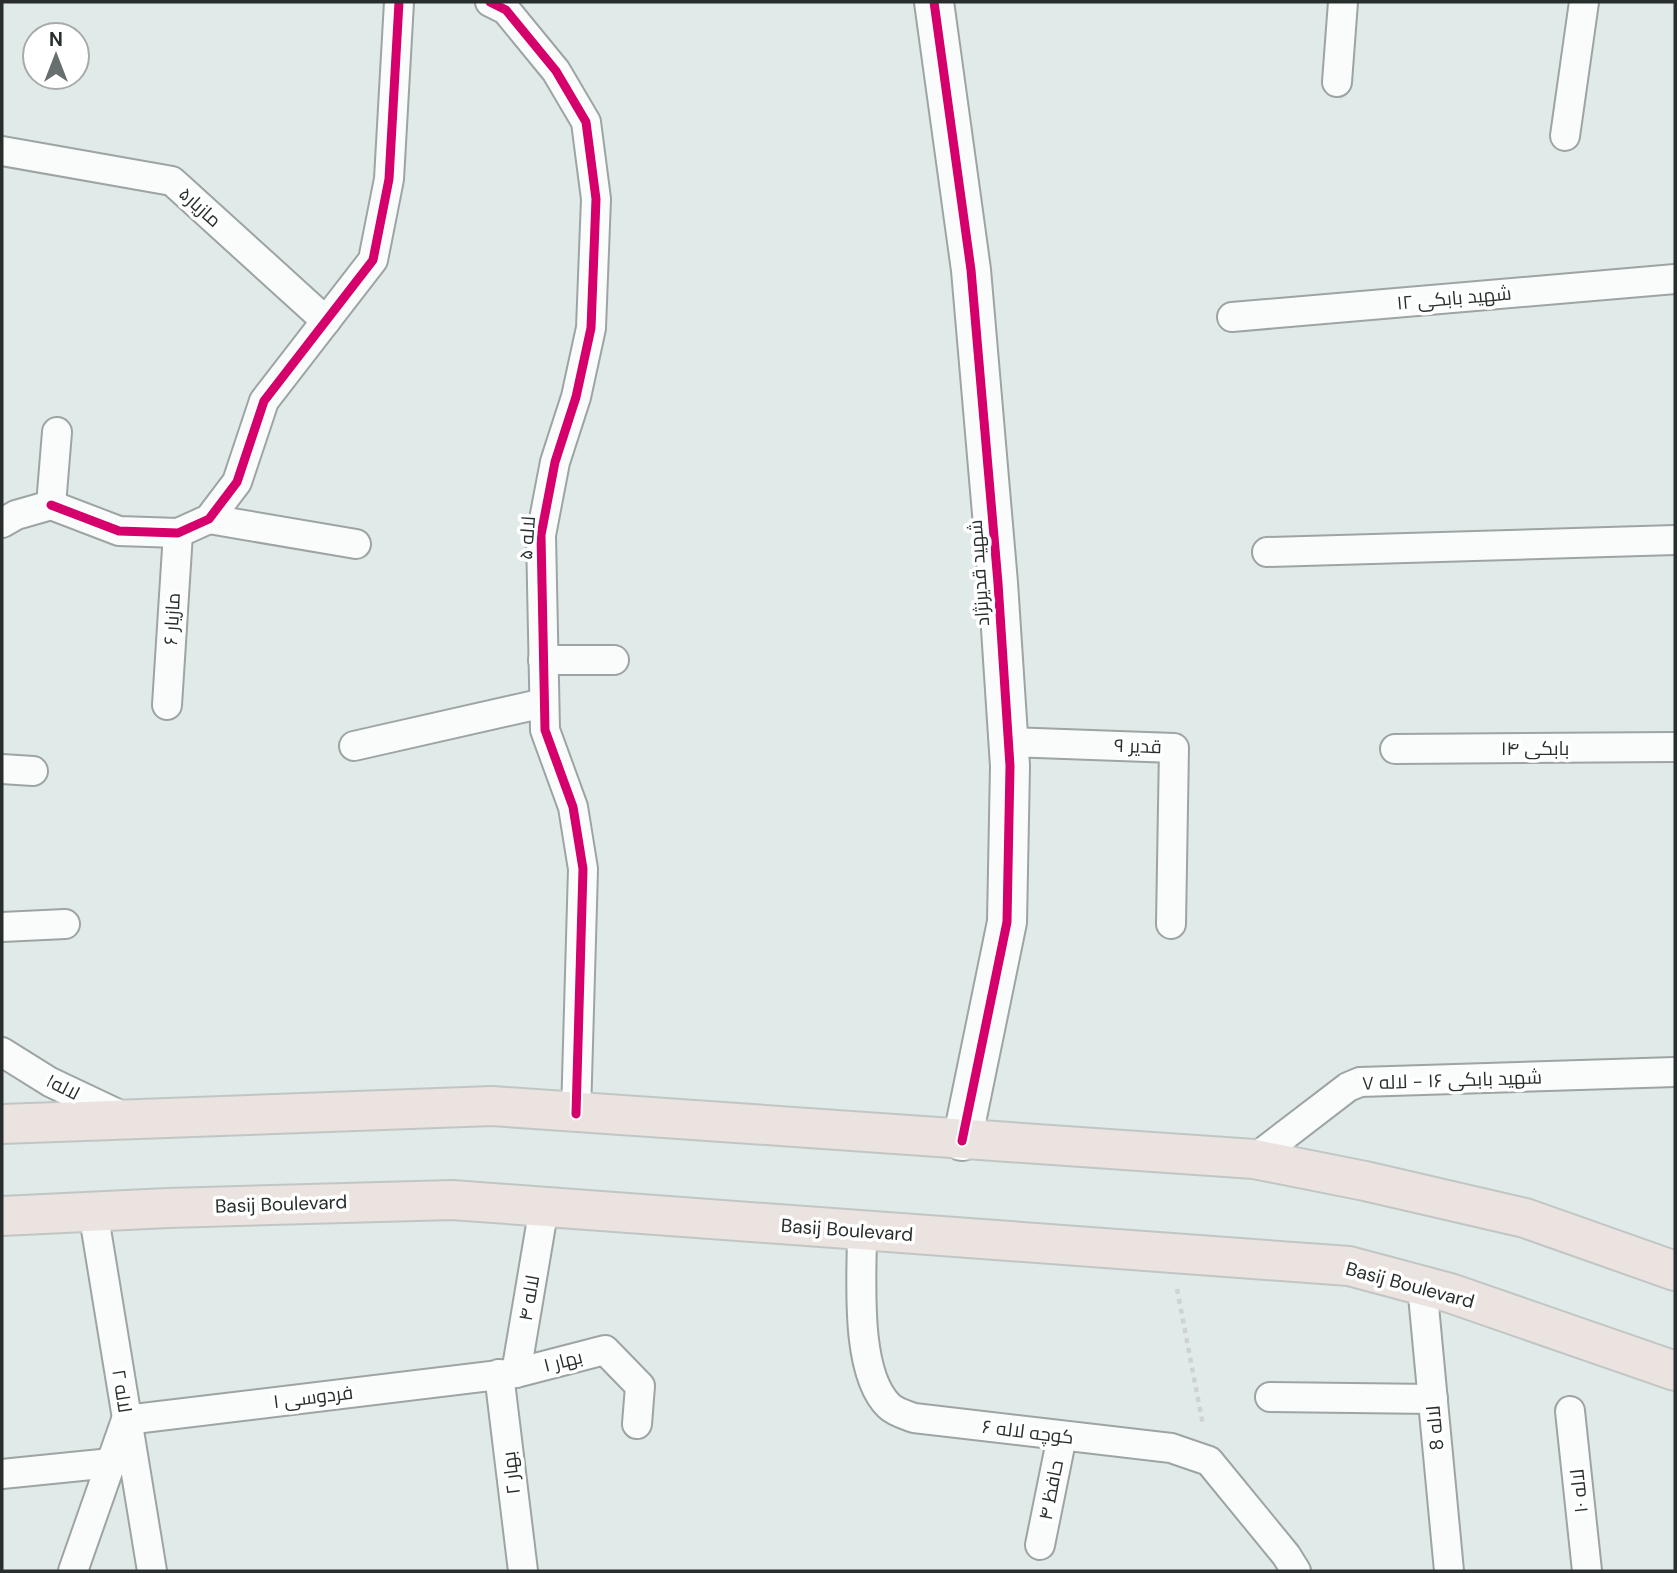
<svg xmlns="http://www.w3.org/2000/svg" width="1677" height="1573" font-family="'DM Sans',Cairo,sans-serif">
  <style>
    .lines { fill: none; stroke-linecap: round; stroke-linejoin: round }
    .street-casing { stroke: #9da4a3; stroke-width: 32 }
    .secondary-casing { stroke: #9da4a3; stroke-width: 42 }
    .primary-casing { stroke: #c1c6c5; stroke-width: 42 }
    .path { stroke: #cfd2d2; stroke-width: 4.5; stroke-dasharray: 5 5; stroke-linecap: butt }
    .street { stroke: #fafcfc; stroke-width: 28 }
    .secondary { stroke: #fafcfc; stroke-width: 38 }
    .primary { stroke: #ebe3df; stroke-width: 38 }
    .cycleway-casing { stroke: #fff; stroke-width: 13 }
    .cycleway { stroke: #d6006c; stroke-width: 9 }
    .labels { text-anchor: middle; dominant-baseline: central; stroke-width: 7; stroke-linejoin: round; paint-order: stroke }
    .street-label { font-size: 19px; fill: #282e2e; stroke: #fff }
  </style>
  <rect width="100%" height="100%" fill="#e0eae8"/>
  <g class="lines">
    <defs>
      <g id="street">
        <polyline points="490,2 506,10 556,71 586,122 596,199 591,328 576,397 555,462 541,535 545,730 573,807 583,869 576,1114"/>
        <polyline points="1337,82 1343,2"/>
        <polyline points="1565,136 1584,2"/>
        <polyline points="2,151 172,181 326,321"/>
        <polyline points="1232,317 1675,279"/>
        <polyline points="51,505 119,531 178,533 209,519 237,482 264,401 373,260 389,179 399,2"/>
        <polyline points="51,505 57,432"/>
        <polyline points="209,519 356,544"/>
        <polyline points="2,523 16,515 51,505"/>
        <polyline points="1267,552 1675,540"/>
        <polyline points="543,660 614,660"/>
        <polyline points="167,705 178,533"/>
        <polyline points="1009,742 1174,748 1171,924"/>
        <polyline points="354,746 544,703"/>
        <polyline points="1395,749 1675,747"/>
        <polyline points="2,769 33,771"/>
        <polyline points="2,927 65,924"/>
        <polyline points="2,1052 50,1082 124,1117"/>
        <polyline points="1254,1159 1348,1087 1360,1082 1675,1072"/>
        <polyline points="93,1211 152,1571"/>
        <path d="M862 1231C862 1277 854 1372 889 1406 895 1412 906 1415 914 1418L1171 1448 1209 1461 1286 1555 1296 1571"/>
        <polyline points="1422,1285 1449,1571"/>
        <polyline points="516,1373 605,1350 640,1386 637,1424"/>
        <polyline points="499,1374 523,1571"/>
        <polyline points="1270,1397 1433,1399"/>
        <polyline points="1570,1411 1587,1571"/>
        <polyline points="2,1474 111,1463"/>
        <polyline points="1040,1545 1062,1436"/>
        <polyline points="73,1571 126,1420 516,1373 544,1207"/>
      </g>
      <polyline id="secondary" points="934,2 971,270 998,583 1010,766 1007,922 962,1141"/>
      <g id="primary">
        <polyline points="2,1124 492,1106 1254,1159 1365,1181 1525,1218 1675,1271"/>
        <polyline points="2,1216 168,1208 452,1200 1349,1266 1450,1293 1675,1371"/>
      </g>
    </defs>
    <!-- street casing -->
    <use href="#street" class="street-casing"/>
    <!-- secondary casing -->
    <use href="#secondary" class="secondary-casing"/>
    <!-- primary casing -->
    <use href="#primary" class="primary-casing"/>
    <!-- path -->
    <polyline class="path" points="1177,1289 1203,1425"/>
    <!-- street -->
    <use href="#street" class="street"/>
    <!-- secondary -->
    <use href="#secondary" class="secondary"/>
    <!-- primary -->
    <use href="#primary" class="primary"/>
    <defs>
      <g id="cycleway">
        <polyline points="490,2 506,10 556,71 586,122 596,199 591,328 576,397 555,462 541,535 545,730 573,807 583,869 576,1114"/>
        <polyline points="934,2 971,270 998,583 1010,766 1007,922 962,1141"/>
        <polyline points="51,505 119,531 178,533 209,519 237,482 264,401 373,260 389,179 399,2"/>
      </g>
    </defs>
    <!-- cycleway casing -->
    <use href="#cycleway" class="cycleway-casing"/>
    <!-- cycleway -->
    <use href="#cycleway" class="cycleway"/>
  </g>
  <g class="labels">
    <!-- street labels -->
    <g class="street-label">
      <text transform="translate(200 207) rotate(42)">مازیار۵</text>
      <text transform="translate(1454 298) rotate(-5)">شهید بابکی ۱۲</text>
      <text transform="translate(527 538) rotate(-86)">لاله ۵</text>
      <text transform="translate(979 573) rotate(-94)">شهید قدیرنژاد</text>
      <text transform="translate(172 619) rotate(-87)">مازیار ۶</text>
      <text transform="translate(1138 746) rotate(2)">قدیر ۹</text>
      <text x="1535" y="748">بابکی ۱۴</text>
      <text transform="translate(1452 1080) rotate(-2)">شهید بابکی ۱۶ - لاله ۷</text>
      <text transform="translate(63 1087) rotate(27)">لاله۱</text>
      <text transform="translate(281 1204) rotate(-2)">Basij Boulevard</text>
      <text transform="translate(847 1230) rotate(4)">Basij Boulevard</text>
      <text transform="translate(1410 1285) rotate(15)">Basij Boulevard</text>
      <text transform="translate(529 1298) rotate(-80)">لاله ۴</text>
      <text transform="translate(563 1361) rotate(-14)">بهار ۱</text>
      <text transform="translate(122 1391) rotate(81)">لاله ۲</text>
      <text transform="translate(313 1397) rotate(-7)">فردوسی ۱</text>
      <text transform="translate(1435 1428) rotate(-95)">لاله 8</text>
      <text transform="translate(1028 1432) rotate(7)">کوچه لاله ۶</text>
      <text transform="translate(511 1473) rotate(-97)">بهار ۲</text>
      <text transform="translate(1051 1490) rotate(-79)">حافظ ۴</text>
      <text transform="translate(1579 1491) rotate(-96)">لاله ۱۰</text>
    </g>
  </g>
  <!-- border -->
  <rect width="1677" height="1573" fill="none" stroke="#282e2e" stroke-width="7"/>
  <!-- north arrow -->
  <g transform="translate(56 56)"><circle r="33" fill="#ffffff" stroke="#a9abab" stroke-width="2"/>
  <path d="M0-5L12 26L0 18L-12 26Z" fill="#68706f"/>
  <text y="-10" font-size="19" font-weight="bold" text-anchor="middle" fill="#282e2e">N</text>
  </g>
</svg>
